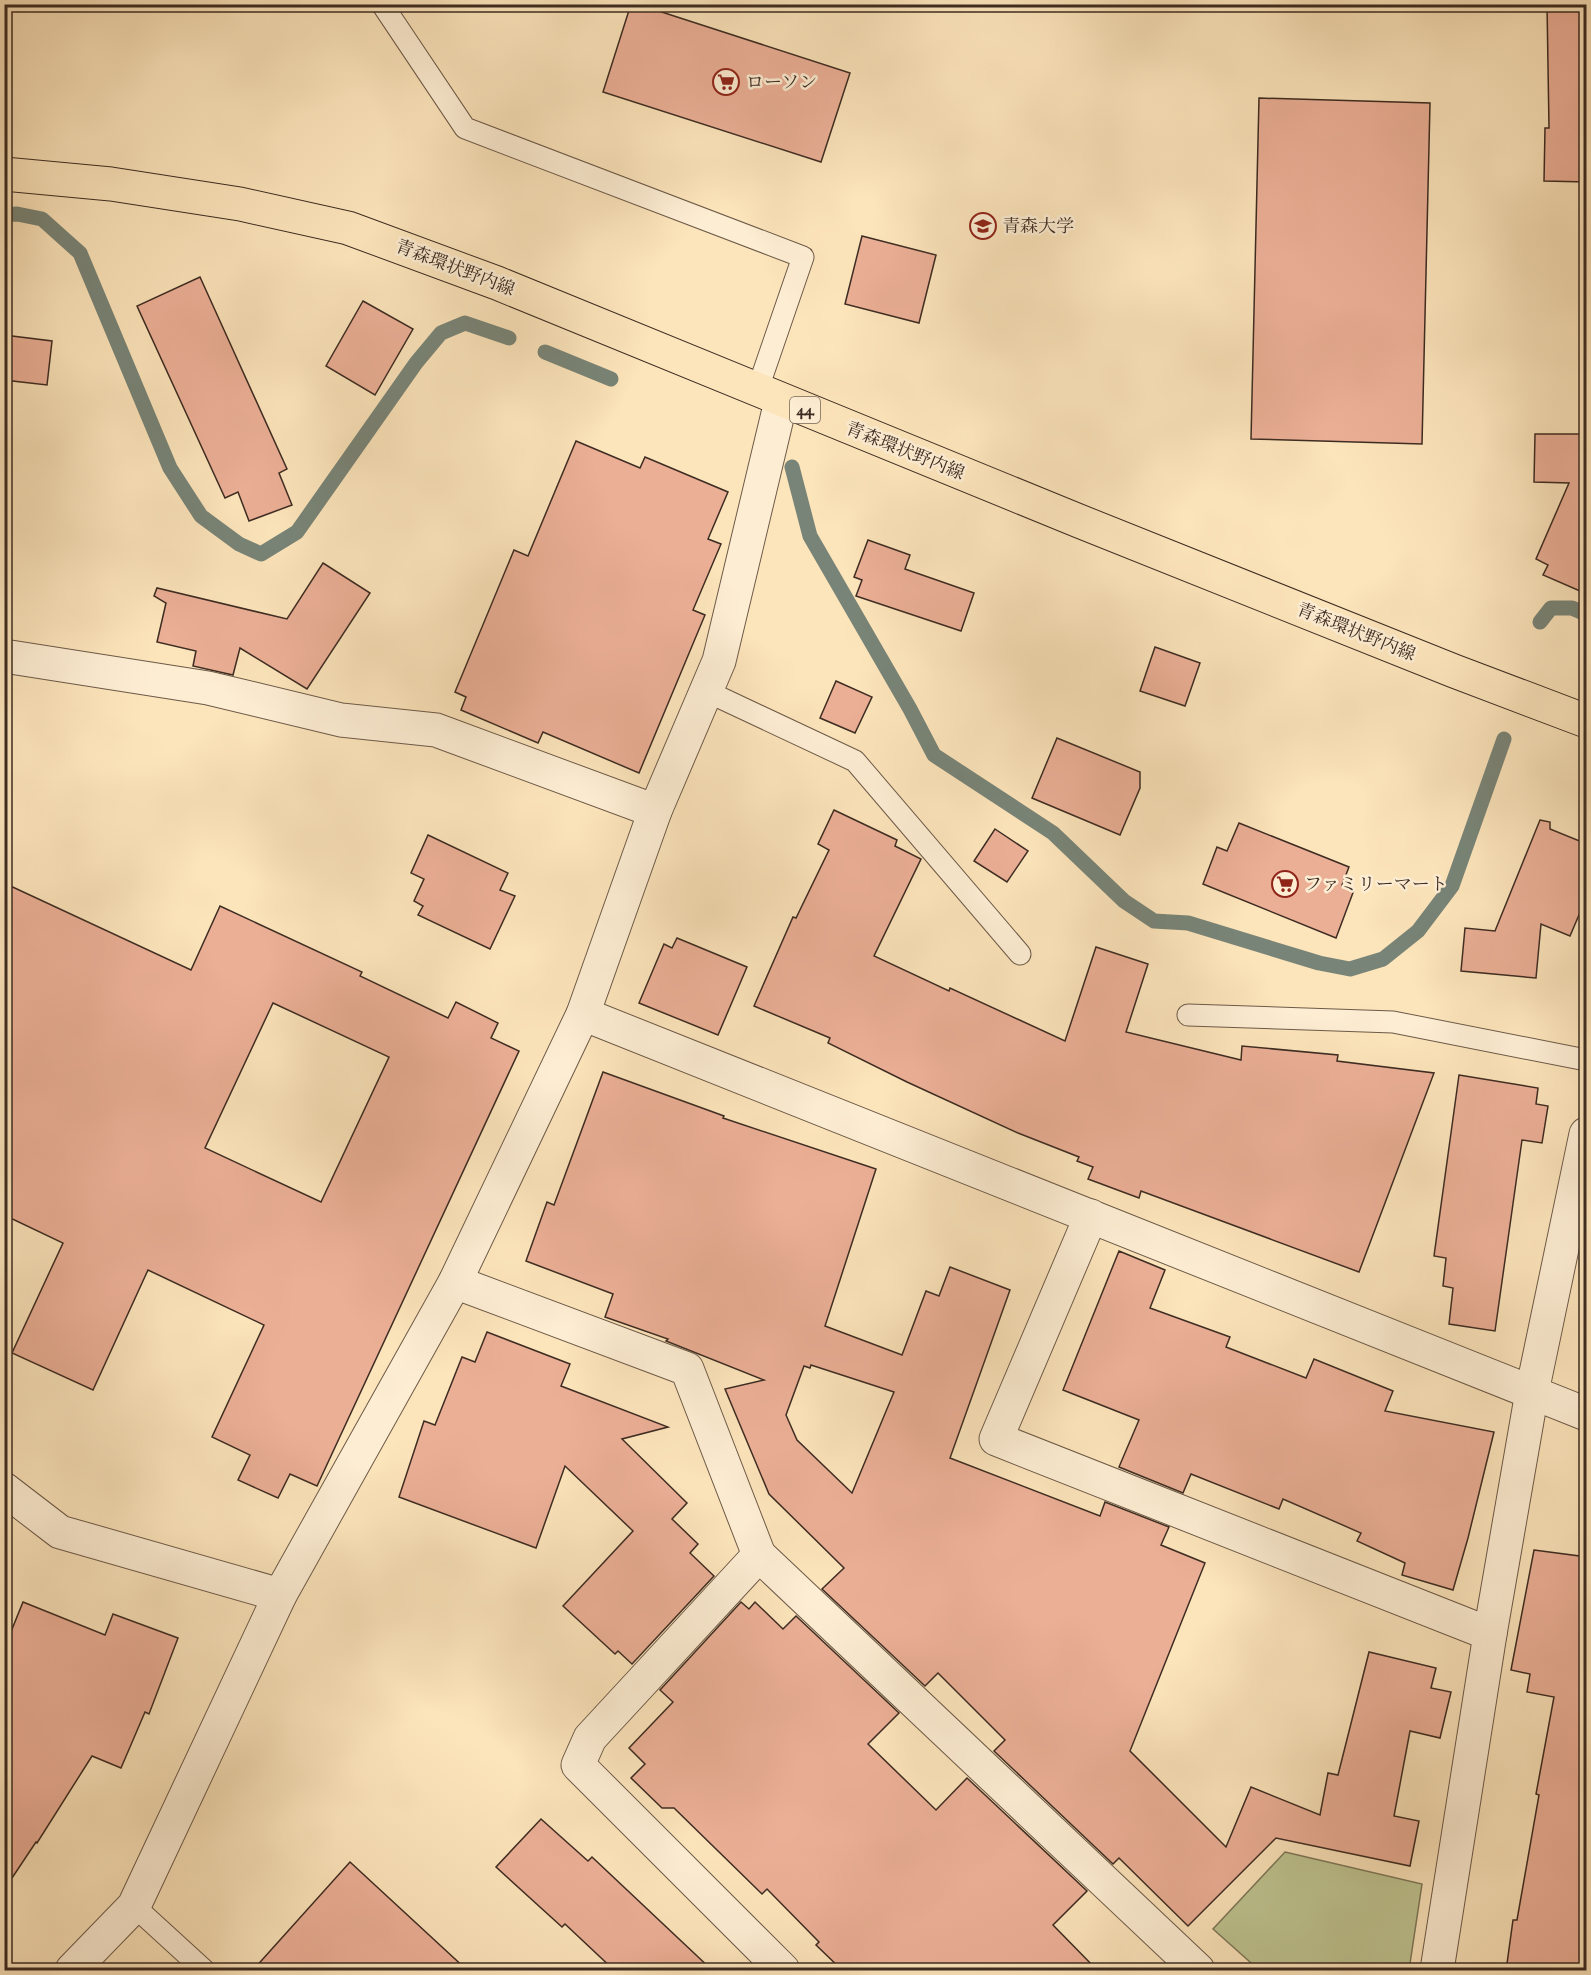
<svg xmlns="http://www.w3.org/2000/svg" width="1591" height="1975" font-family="'IM FELL Double Pica','Noto Serif JP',serif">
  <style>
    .green { fill: #bec491; stroke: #7e785a; stroke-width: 1.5 }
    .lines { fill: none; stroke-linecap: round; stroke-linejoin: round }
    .stream { stroke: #788477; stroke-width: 15 }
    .building { fill: #ebaf96; stroke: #3d2c22; stroke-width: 1.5; fill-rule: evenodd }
    .lane-casing { stroke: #6d5a48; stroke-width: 23 }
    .street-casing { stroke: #6d5a48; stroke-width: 35 }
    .primary-casing { stroke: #3d2c22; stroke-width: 35 }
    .lane { stroke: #fdedd3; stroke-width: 21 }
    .street { stroke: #fdedd3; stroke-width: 33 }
    .primary { stroke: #fce4bb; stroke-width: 33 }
    .labels { text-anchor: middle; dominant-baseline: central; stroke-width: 5; stroke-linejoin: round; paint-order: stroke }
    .shield { fill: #fdedd3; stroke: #776657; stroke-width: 1.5 }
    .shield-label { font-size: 16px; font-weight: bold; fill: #3d2c22 }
    .poi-label { font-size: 18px; fill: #3d2c22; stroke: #fdedd3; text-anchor: start }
    .street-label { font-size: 18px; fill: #3d2c22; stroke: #fdedd3 }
  </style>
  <rect width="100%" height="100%" fill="#fce4bb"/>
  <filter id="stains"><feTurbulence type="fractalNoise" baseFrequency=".00333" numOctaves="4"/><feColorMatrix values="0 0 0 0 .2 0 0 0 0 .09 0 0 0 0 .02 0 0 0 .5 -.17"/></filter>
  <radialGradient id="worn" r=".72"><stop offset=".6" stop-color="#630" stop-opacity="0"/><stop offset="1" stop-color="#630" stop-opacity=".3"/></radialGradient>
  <!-- green -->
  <polygon class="green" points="1285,1852 1422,1884 1409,1970 1259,1970 1213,1929"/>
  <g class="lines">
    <!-- stream -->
    <g class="stream">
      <polyline points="4,215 17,214 42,219 80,253 170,468 201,516 239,544 261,554 297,532 416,363 441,333 465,323 509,338"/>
      <polyline points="545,352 611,379"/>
      <polyline points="792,467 810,536 910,709 934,755 1053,833 1124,901 1154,921 1188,923 1319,963 1350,969 1383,959 1418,931 1452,886 1504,739"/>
      <polyline points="1540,622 1551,608 1572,608 1586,614"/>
    </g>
  </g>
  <!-- building -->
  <g class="building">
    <polygon points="631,4 637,4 850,73 821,162 603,92"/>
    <polygon points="1547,4 1587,4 1587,182 1544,181 1545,128 1549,128"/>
    <polygon points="1259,98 1430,103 1422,444 1251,439"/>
    <polygon points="862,236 936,255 919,323 845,304"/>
    <polygon points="200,277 287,469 279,473 292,505 249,521 238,492 225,498 137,306"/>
    <polygon points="363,301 413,329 375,395 326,366"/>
    <polygon points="4,335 52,341 47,385 4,380"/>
    <polygon points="1535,434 1587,434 1587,594 1543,575 1548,565 1536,559 1569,483 1534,482"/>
    <polygon points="576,441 640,468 645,457 728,492 708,539 721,544 693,610 705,615 639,773 543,732 538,743 461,710 466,697 455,692 514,550 528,556"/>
    <polygon points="868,540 910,555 905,569 974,593 961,631 856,596 862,580 854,577"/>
    <polygon points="323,563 370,593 307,689 240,648 233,675 193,666 196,651 157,642 166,603 154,596 157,588 287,619"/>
    <polygon points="1155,647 1200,663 1185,706 1140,691"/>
    <polygon points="836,681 872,697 855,733 820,718"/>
    <polygon points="1057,738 1140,772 1140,788 1120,835 1032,798"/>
    <polygon points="834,810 897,840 895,846 921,859 874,956 949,991 950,988 1065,1041 1096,947 1148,964 1126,1032 1241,1060 1242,1046 1338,1055 1337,1061 1434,1073 1359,1272 1141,1191 1139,1198 1088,1179 1093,1167 1077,1161 1079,1157 1018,1133 907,1082 828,1043 830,1038 754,1006 793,917 796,918 829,850 818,844"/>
    <polygon points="1540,820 1550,822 1550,829 1587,844 1587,896 1570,936 1541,924 1536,978 1461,971 1465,928 1495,931"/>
    <polygon points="1239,823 1349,867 1342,885 1354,890 1336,938 1203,884 1217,847 1227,851"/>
    <polygon points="995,829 1028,851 1007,882 974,861"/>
    <polygon points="428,835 508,873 500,890 515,896 490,949 418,915 423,906 414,901 424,879 411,873"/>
    <path d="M4 883 191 970 220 906 362 972 360 976 448 1018 456 1002 498 1023 491 1038 519 1051 317 1486 290 1474 278 1498 238 1480 250 1455 212 1437 264 1325 148 1270 93 1390 12 1353 63 1243 4 1215ZM273 1003 389 1057 321 1202 205 1148Z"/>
    <polygon points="677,938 747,967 718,1035 639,1003 664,944 672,948"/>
    <path d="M603 1072 724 1116 723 1118 876 1169 825 1326 902 1355 926 1291 939 1296 950 1267 1010 1290 950 1458 1100 1516 1105 1502 1169 1527 1161 1545 1205 1563 1130 1751 1226 1847 1251 1787 1320 1815 1328 1773 1338 1775 1369 1652 1436 1668 1431 1688 1451 1692 1440 1738 1410 1731 1394 1816 1419 1821 1410 1866 1276 1838 1188 1926 1119 1858 1113 1864 994 1751 1005 1740 938 1673 925 1686 822 1589 844 1568 769 1494 725 1389 764 1380 666 1341 668 1339 605 1317 613 1294 526 1261 547 1202 554 1205ZM811 1365 894 1392 852 1493 797 1440 786 1415 804 1366 810 1368Z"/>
    <polygon points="1459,1075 1538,1088 1536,1104 1548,1106 1542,1143 1522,1140 1495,1331 1449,1324 1453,1288 1443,1286 1446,1258 1434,1256"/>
    <polygon points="1119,1251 1165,1270 1150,1308 1230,1337 1226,1347 1306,1378 1314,1359 1393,1391 1385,1411 1494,1432 1468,1538 1453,1590 1402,1575 1405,1563 1357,1541 1361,1533 1283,1499 1279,1509 1191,1474 1183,1493 1119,1467 1139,1420 1063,1390"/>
    <polygon points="487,1332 570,1364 561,1386 668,1427 622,1439 687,1503 672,1519 698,1544 690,1553 714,1576 632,1664 618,1651 615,1654 563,1606 633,1531 565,1466 536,1548 399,1497 424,1421 435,1425 462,1357 475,1362"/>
    <polygon points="1534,1550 1587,1557 1587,1971 1506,1971 1513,1920 1517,1920 1539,1795 1536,1794 1554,1697 1527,1692 1530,1674 1511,1670"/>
    <polygon points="23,1602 105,1635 113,1614 178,1638 149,1714 145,1712 121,1768 92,1756 37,1843 36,1842 4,1890 4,1649"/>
    <polygon points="741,1602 749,1609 755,1602 783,1629 796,1616 899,1713 868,1744 936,1810 967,1778 1087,1891 1053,1925 1098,1971 843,1971 816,1945 819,1942 767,1889 762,1894 674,1808 662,1808 631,1778 645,1764 629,1748 673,1702 660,1690"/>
    <polygon points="541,1819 588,1861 592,1857 713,1971 615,1971 565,1924 562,1927 496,1867"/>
    <polygon points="350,1862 468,1971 252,1971"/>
  </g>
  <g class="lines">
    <defs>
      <g id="lane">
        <polyline points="382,4 465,128 803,257 757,391"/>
        <polyline points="706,691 855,761 1020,954"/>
        <polyline points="1188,1015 1393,1022 1586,1060"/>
        <polyline points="134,1906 204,1970"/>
      </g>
      <g id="street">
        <polyline points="4,656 208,688 341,720 436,730 655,811"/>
        <polyline points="583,1014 1586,1414"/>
        <polyline points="1091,1216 996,1439 1490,1634"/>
        <polyline points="455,1282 687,1369 759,1555 1198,1970"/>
        <polyline points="4,1489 60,1532 280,1595"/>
        <polyline points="759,1555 590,1738 578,1765 783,1970"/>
        <polyline points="72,1970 134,1906 280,1595 455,1282 583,1014 655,811 719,661 781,401"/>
        <polyline points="1437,1970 1490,1634 1532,1392 1586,1134"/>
      </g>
      <polyline id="primary" points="4,174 111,184 240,204 348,228 497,283 1079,521 1454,671 1586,721"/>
    </defs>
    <!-- lane casing -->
    <use href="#lane" class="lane-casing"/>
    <!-- street casing -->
    <use href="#street" class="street-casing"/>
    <!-- primary casing -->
    <use href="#primary" class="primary-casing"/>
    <!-- lane -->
    <use href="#lane" class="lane"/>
    <!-- street -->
    <use href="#street" class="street"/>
    <!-- primary -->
    <use href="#primary" class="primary"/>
  </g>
  <!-- icons -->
  <defs>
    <symbol id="supermarket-ring" viewBox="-11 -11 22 22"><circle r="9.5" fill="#fdedd3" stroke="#8f2418" stroke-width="1.5"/><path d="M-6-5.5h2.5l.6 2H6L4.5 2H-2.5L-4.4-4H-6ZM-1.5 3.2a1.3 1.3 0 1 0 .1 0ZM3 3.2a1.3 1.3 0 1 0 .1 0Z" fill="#8f2418"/></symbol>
    <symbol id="university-ring" viewBox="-11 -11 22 22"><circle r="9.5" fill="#fdedd3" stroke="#8f2418" stroke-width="1.5"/><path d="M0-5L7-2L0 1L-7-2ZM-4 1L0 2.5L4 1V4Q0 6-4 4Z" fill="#8f2418"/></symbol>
  </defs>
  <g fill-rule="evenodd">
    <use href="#supermarket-ring" x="711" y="67" width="30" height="30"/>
    <use href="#university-ring" x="968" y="211" width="30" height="30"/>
    <use href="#supermarket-ring" x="1270" y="869" width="30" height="30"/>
  </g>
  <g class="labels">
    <!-- shield labels -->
    <rect class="shield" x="790" y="397" width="30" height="26" rx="4.5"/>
    <g class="shield-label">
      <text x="805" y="410">44</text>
    </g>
    <!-- poi labels -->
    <g class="poi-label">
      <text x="746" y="82">ローソン</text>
      <text x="1002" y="226">青森大学</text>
      <text x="1304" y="884">ファミリーマート</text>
    </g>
    <!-- street labels -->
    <g class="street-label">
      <text transform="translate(455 268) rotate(21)">青森環状野内線</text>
      <text transform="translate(905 451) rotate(22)">青森環状野内線</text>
      <text transform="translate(1356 632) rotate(22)">青森環状野内線</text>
    </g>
  </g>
  <!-- margin -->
  <rect width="1591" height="1975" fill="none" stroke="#fce4bb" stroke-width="24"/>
  <rect x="6" y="6" width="1579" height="1963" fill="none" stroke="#3d2c22" stroke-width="3"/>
  <rect x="12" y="12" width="1567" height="1951" fill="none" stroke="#3d2c22" stroke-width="1.5"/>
  <rect width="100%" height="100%" filter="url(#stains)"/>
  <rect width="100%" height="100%" fill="url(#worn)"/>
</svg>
